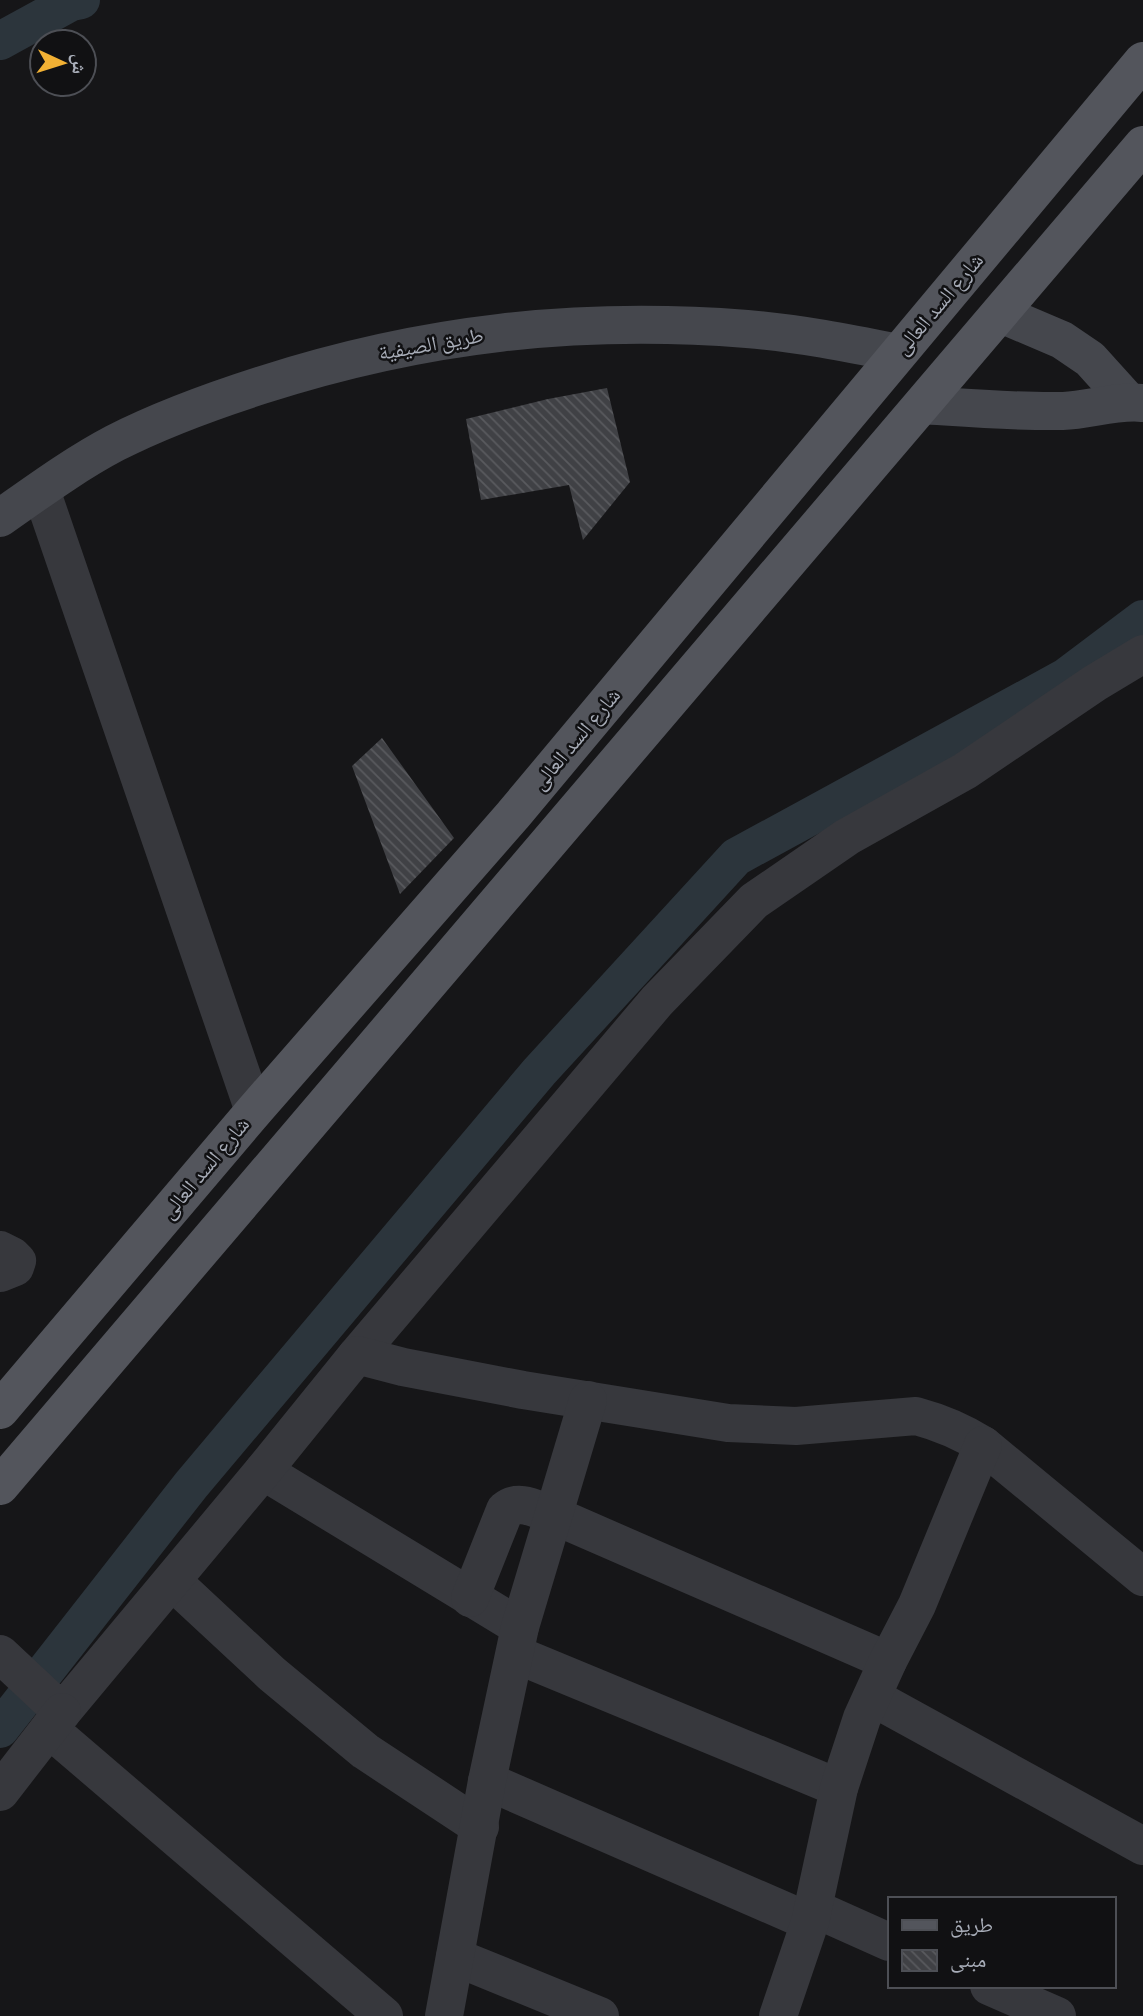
<svg xmlns="http://www.w3.org/2000/svg" width="1143" height="2016" font-family="Signika,'Noto Naskh Arabic',sans-serif">
  <style>
    .lines { fill: none; stroke-linecap: round; stroke-linejoin: round }
    .canal { stroke: #2c353c; stroke-width: 38 }
    .building { fill: url(#building-back-hatch) }
    .street { stroke: #37383d; stroke-width: 38 }
    .secondary { stroke: #45474d; stroke-width: 38 }
    .primary { stroke: #53555c; stroke-width: 38 }
    .labels { text-anchor: middle; dominant-baseline: central; stroke-width: 5; stroke-linejoin: round; paint-order: stroke }
    .street-label { font-size: 21px; fill: #a8adb8; stroke: #111113 }
  </style>
  <defs>
    <pattern id="building-back-hatch" width="6" height="6" patternUnits="userSpaceOnUse" patternTransform="scale(1.75)"><rect width="6" height="6" fill="#404145"/><path d="M-1 5l2 2M0 0l6 6M5-1l2 2" fill="none" stroke="#595a5e"/></pattern>
  </defs>
  <rect width="100%" height="100%" fill="#161618"/>
  <g class="lines">
    <!-- canal -->
    <g class="canal">
      <polyline points="0,41 71,2 81,0"/>
      <polyline points="0,1729 191,1485 539,1072 736,857 1066,677 1143,619"/>
    </g>
  </g>
  <!-- building -->
  <g class="building">
    <polygon points="607,388 630,482 583,540 569,485 481,500 466,419 548,399"/>
    <polygon points="382,738 454,838 400,894 352,766"/>
  </g>
  <g class="lines">
    <!-- street -->
    <g class="street">
      <polyline points="41,490 254,1111"/>
      <polyline points="0,1250 12,1256 17,1261 15,1267 0,1273"/>
      <polyline points="357,1355 657,1001 754,901 847,837 965,771 1095,683 1143,654"/>
      <polyline points="263,1471 520,1627"/>
      <polyline points="172,1581 272,1674 365,1751 480,1827"/>
      <path d="M470 1598 505 1510C519 1498 537 1510 553 1515L888 1661"/>
      <path d="M0 1654 62 1712 263 1471 357 1355 403 1367 523 1390 728 1423 796 1426 916 1416C942 1423 961 1431 983 1445L1143 1577"/>
      <polyline points="515,1654 839,1788"/>
      <polyline points="872,1697 1143,1846"/>
      <polyline points="49,1729 384,2016"/>
      <polyline points="487,1781 810,1922"/>
      <polyline points="0,1792 62,1712"/>
      <polyline points="813,1908 889,1942"/>
      <polyline points="455,1957 600,2016"/>
      <polyline points="989,1986 1057,2016"/>
      <polyline points="444,2016 487,1781 520,1627 588,1400"/>
      <polyline points="778,2016 810,1922 839,1788 862,1718 888,1661 917,1605 983,1445"/>
    </g>
    <!-- secondary -->
    <g class="secondary">
      <polyline points="1001,314 1062,340 1090,359 1128,401"/>
      <path d="M922 405C969 408 1016 412 1063 411 1090 410 1116 400 1143 403"/>
      <path d="M0 518C37 492 75 464 115 443 162 419 212 401 262 385 424 333 578 316 747 329 798 333 848 343 898 353"/>
    </g>
    <!-- primary -->
    <g class="primary">
      <polyline points="0,1410 254,1111 513,815 1143,61"/>
      <polyline points="0,1486 1143,145"/>
    </g>
  </g>
  <g class="labels">
    <!-- street labels -->
    <g class="street-label">
      <text transform="translate(939 304) rotate(-50)">شارع السد العالى</text>
      <text transform="translate(431 344) rotate(-10)">طريق الصيفية</text>
      <text transform="translate(576 739) rotate(-50)">شارع السد العالى</text>
      <text transform="translate(205 1168) rotate(-50)">شارع السد العالى</text>
    </g>
  </g>
  <!-- legend -->
  <rect x="888" y="1897" width="228" height="91" fill="#111113" stroke="#4d4f55" stroke-width="2"/>
  <rect x="902" y="1920" width="35" height="10" fill="#53555c" stroke="#4d4f55" stroke-width="2"/>
  <text x="950" y="1932" font-size="21" fill="#a8adb8">طريق</text>
  <rect x="902" y="1950" width="35" height="21" fill="url(#building-back-hatch)" stroke="#4d4f55" stroke-width="2"/>
  <text x="950" y="1967" font-size="21" fill="#a8adb8">مبنى</text>
  <!-- north arrow -->
  <g transform="translate(63 63) rotate(94)"><circle r="33" fill="#111113" stroke="#4d4f55" stroke-width="2"/>
  <path d="M0-5L12 26L0 18L-12 26Z" fill="#f2b134"/>
  <text y="-10" font-size="19" font-weight="bold" text-anchor="middle" fill="#a8adb8">ش</text>
  </g>
</svg>
